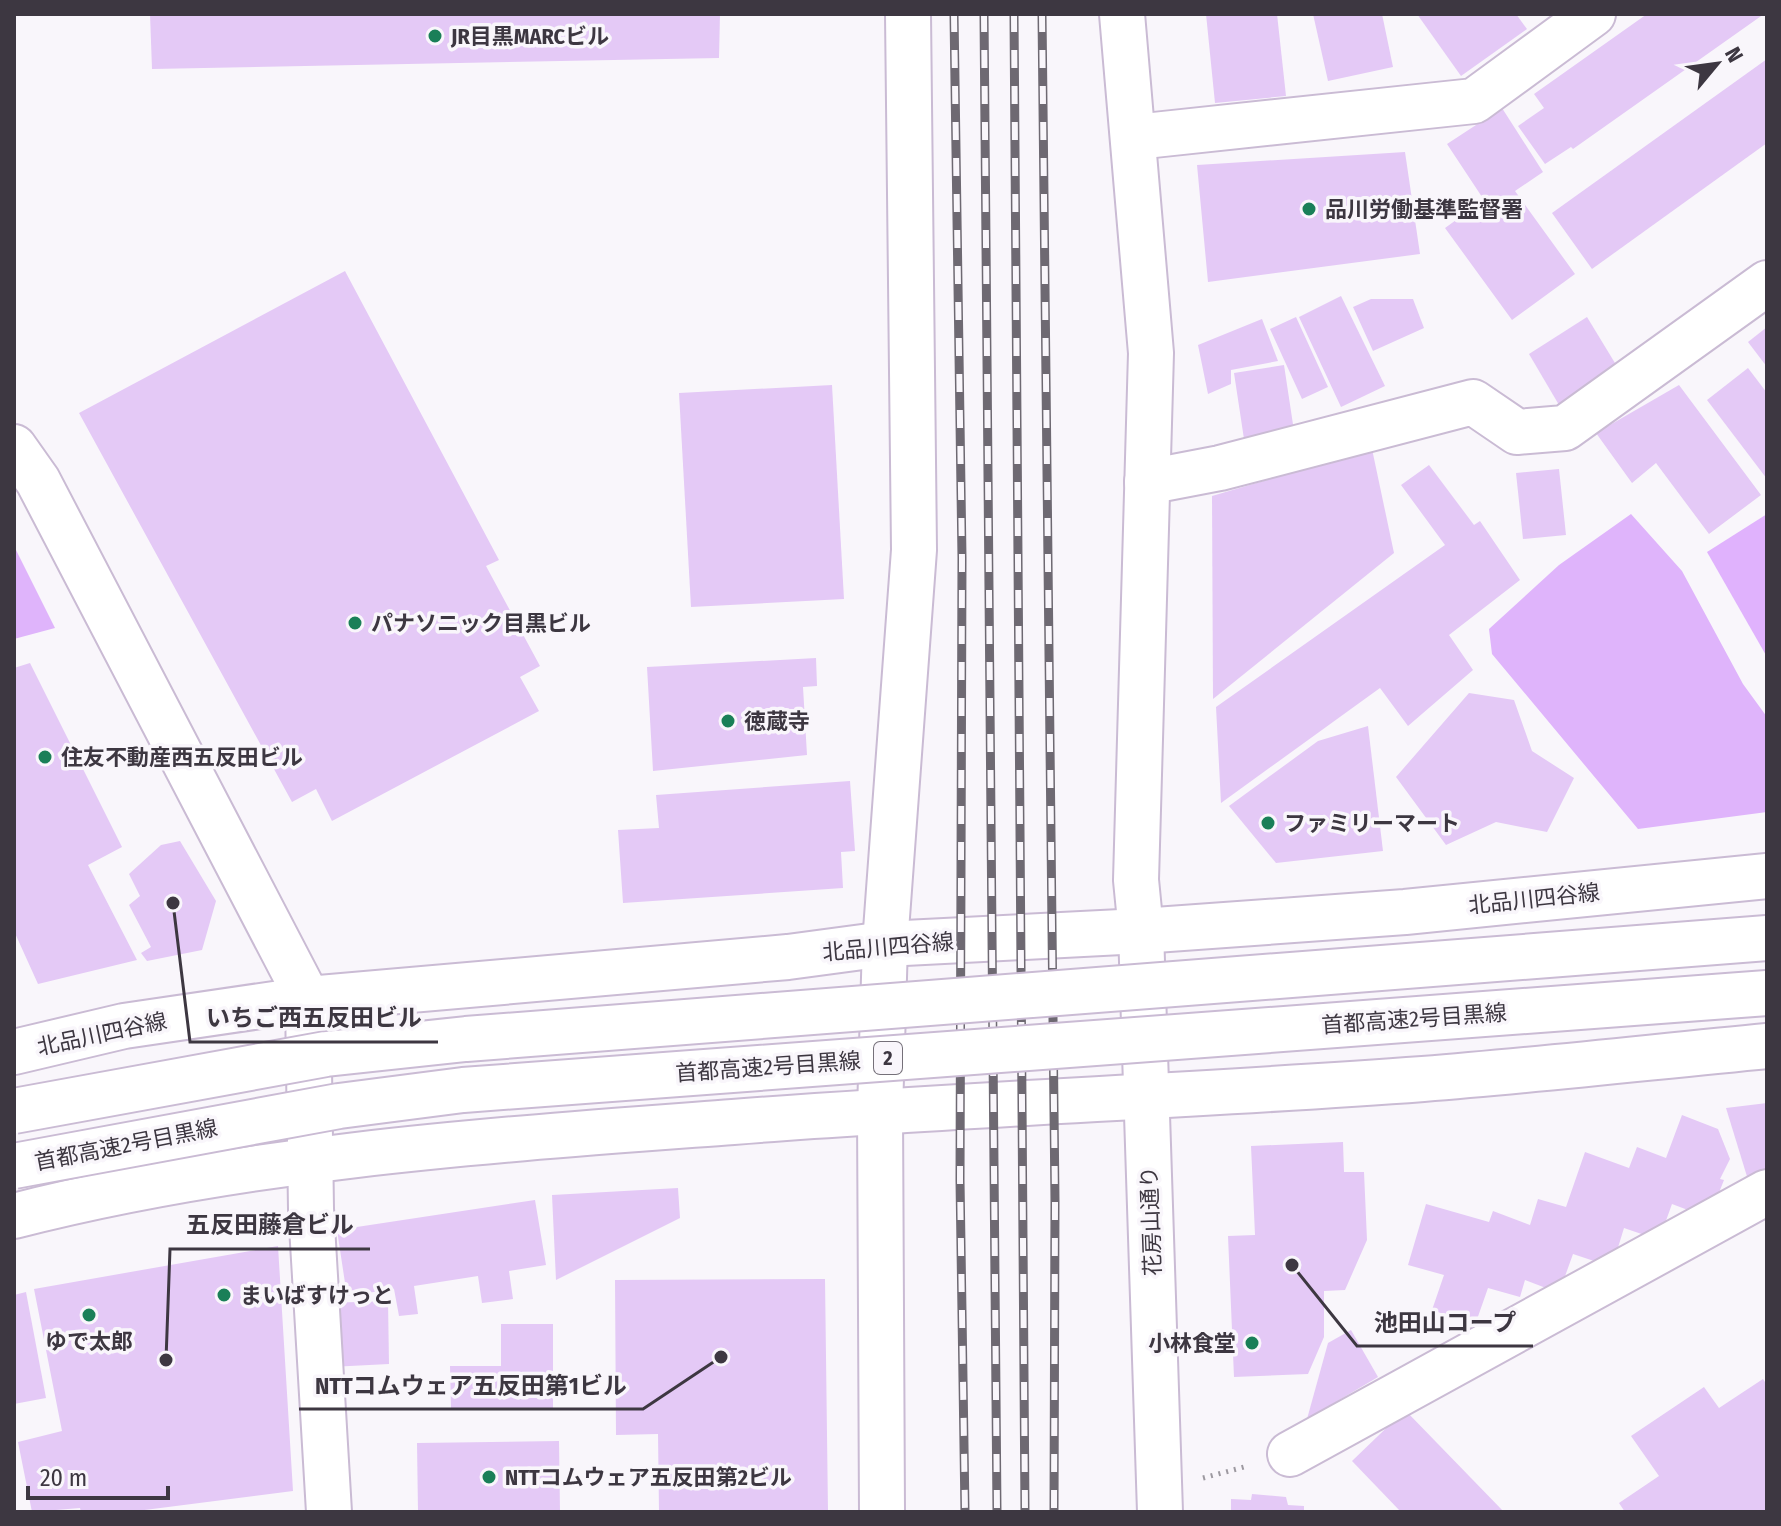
<svg xmlns="http://www.w3.org/2000/svg" width="1781" height="1526" font-family="'Fira Sans Condensed','Noto Sans JP',sans-serif">
  <style>
    .green { fill: #dfb4fb }
    .forest { fill: #e0b2fd }
    .building { fill: #e4c9f6 }
    .lines { fill: none; stroke-linecap: round; stroke-linejoin: round }
    .minor-casing { stroke: #cabbd4; stroke-width: 48 }
    .major-casing { stroke: #cabbd4; stroke-width: 48 }
    .path { stroke: #9d99a0; stroke-width: 5; stroke-dasharray: 2 6; stroke-linecap: butt }
    .minor { stroke: #fff; stroke-width: 44 }
    .major { stroke: #fff; stroke-width: 44 }
    .rail-casing { stroke: #6e6972; stroke-width: 9 }
    .rail { stroke: #f9f6fb; stroke-width: 6; stroke-dasharray: 18; stroke-linecap: butt }
    .highway-bridge-casing { stroke: #cabbd4; stroke-width: 48; stroke-linecap: butt }
    .highway-bridge { stroke: #fff; stroke-width: 44 }
    .poi-dot { fill: #1a7f58; stroke: #f9f6fb; stroke-width: 3 }
    .labels { text-anchor: middle; dominant-baseline: central; stroke-width: 7; stroke-linejoin: round; paint-order: stroke }
    .shield { fill: #f9f6fb; stroke: #757079; stroke-width: 2 }
    .shield-label { font-size: 20px; font-weight: bold; fill: #3d3741 }
    .poi-label { font-size: 22px; font-weight: bold; fill: #3d3741; stroke: #f9f6fb; text-anchor: start }
    .street-label { font-size: 22px; fill: #3d3741; stroke: #f9f6fb }
    .leader { fill: none; stroke: #3d3741; stroke-width: 3 }
    .callout-dot { fill: #3d3741; stroke: #f9f6fb; stroke-width: 3 }
    .callout-label { font-size: 24px; text-anchor: middle; font-weight: bold; fill: #3d3741; stroke: #f9f6fb; stroke-width: 7; stroke-linejoin: round; paint-order: stroke }
  </style>
  <rect width="100%" height="100%" fill="#f9f6fb"/>
  <!-- green -->
  <g class="green">
    <polygon points="1631,514 1682,571 1743,684 1767,717 1767,812 1638,829 1492,654 1489,629 1559,565"/>
    <polygon points="14,546 55,628 14,639"/>
  </g>
  <!-- forest -->
  <polygon class="forest" points="1767,514 1767,657 1707,552"/>
  <!-- building -->
  <g class="building">
    <polygon points="150,14 720,14 719,58 152,69"/>
    <polygon points="1206,14 1277,14 1286,96 1215,103"/>
    <polygon points="1313,14 1382,14 1393,67 1328,81"/>
    <polygon points="1417,14 1516,14 1527,29 1461,76"/>
    <polygon points="1647,14 1764,14 1573,149 1571,147 1545,164 1518,126 1544,108 1534,94"/>
    <polygon points="1767,59 1767,143 1592,269 1552,213"/>
    <polygon points="1502,108 1543,172 1515,191 1575,274 1512,320 1445,228 1484,200 1447,144"/>
    <polygon points="1405,152 1420,254 1208,282 1197,165"/>
    <polygon points="345,271 499,560 486,566 540,666 520,677 539,711 332,821 316,789 292,802 79,413"/>
    <polygon points="1341,296 1385,386 1341,407 1299,317"/>
    <polygon points="1371,299 1413,299 1424,328 1373,351 1353,307"/>
    <polygon points="1296,317 1328,387 1302,399 1270,329"/>
    <polygon points="1587,317 1618,368 1559,405 1529,354"/>
    <polygon points="1262,319 1278,361 1231,370 1231,384 1208,394 1198,345"/>
    <polygon points="1767,327 1767,367 1748,342"/>
    <polygon points="1284,365 1294,431 1244,439 1234,373"/>
    <polygon points="1748,368 1767,393 1767,479 1707,400"/>
    <polygon points="832,385 844,599 691,607 679,393"/>
    <polygon points="1679,385 1761,495 1709,534 1656,463 1632,483 1596,433"/>
    <polygon points="1372,449 1394,553 1213,699 1212,496"/>
    <polygon points="1429,465 1474,525 1480,521 1520,580 1449,635 1473,670 1408,726 1380,688 1221,803 1216,707 1445,545 1401,485"/>
    <polygon points="1559,469 1566,535 1523,539 1516,473"/>
    <polygon points="816,658 817,686 803,687 807,755 653,771 647,667"/>
    <polygon points="30,663 122,847 88,865 137,960 38,984 14,931 14,668"/>
    <polygon points="1469,693 1514,700 1532,751 1574,778 1547,832 1496,822 1446,845 1396,777"/>
    <polygon points="1368,726 1383,851 1276,863 1229,806 1318,741"/>
    <polygon points="850,781 855,851 841,852 843,888 623,903 618,830 659,828 656,795"/>
    <polygon points="180,841 216,901 202,950 147,961 141,953 151,947 129,905 140,896 129,874 161,845"/>
    <polygon points="1767,1103 1767,1174 1749,1183 1726,1108"/>
    <polygon points="1682,1115 1718,1129 1730,1159 1720,1179 1724,1180 1709,1218 1672,1204 1659,1240 1624,1228 1612,1267 1573,1254 1559,1293 1525,1280 1520,1297 1488,1288 1475,1325 1432,1310 1444,1275 1408,1265 1426,1204 1489,1222 1493,1211 1530,1225 1538,1199 1566,1207 1585,1152 1629,1168 1637,1147 1666,1158"/>
    <polygon points="1343,1142 1344,1172 1364,1172 1367,1240 1345,1290 1324,1291 1324,1337 1308,1374 1234,1377 1228,1236 1255,1235 1251,1146"/>
    <polygon points="678,1188 680,1218 556,1280 552,1195"/>
    <polygon points="535,1200 546,1265 509,1271 513,1299 482,1303 478,1276 414,1286 418,1314 399,1316 394,1289 347,1296 337,1230"/>
    <polygon points="278,1246 293,1491 129,1512 81,1512 80,1508 32,1512 18,1442 62,1431 34,1289"/>
    <polygon points="825,1279 828,1512 659,1512 658,1434 616,1435 615,1280"/>
    <polygon points="26,1292 46,1398 14,1404 14,1295"/>
    <polygon points="388,1301 389,1364 330,1367 326,1303"/>
    <polygon points="501,1324 553,1324 553,1408 451,1408 450,1366 501,1366"/>
    <polygon points="1351,1330 1378,1377 1307,1419 1328,1343"/>
    <polygon points="1763,1379 1767,1385 1767,1512 1625,1512 1619,1503 1659,1476 1631,1436 1704,1387 1719,1408"/>
    <polygon points="1405,1410 1504,1512 1401,1512 1352,1461"/>
    <polygon points="559,1441 560,1512 418,1512 417,1443"/>
    <polygon points="1252,1494 1286,1497 1288,1505 1304,1506 1304,1512 1231,1512 1231,1499 1251,1500"/>
  </g>
  <g class="lines">
    <defs>
      <g id="minor">
        <polyline points="1122,14 1151,353 1136,880 1141,931 1160,1512"/>
        <polyline points="1135,137 1474,101 1593,14"/>
        <polyline points="14,447 38,481 308,999 311,1209 329,1512"/>
        <polyline points="1147,482 1220,468 1473,402 1517,432 1565,428 1767,283"/>
        <polyline points="1290,1454 1767,1192"/>
        <polyline points="882,1512 880,1111 885,944 914,550 908,14"/>
      </g>
      <g id="major">
        <polyline points="14,1052 124,1026 308,999 788,957 885,944 1141,931 1405,912 1767,876"/>
        <path d="M14 1216C247 1156 494 1140 733 1122 963 1104 1193 1096 1423 1079 1538 1070 1652 1057 1767 1046"/>
      </g>
    </defs>
    <!-- minor casing -->
    <use href="#minor" class="minor-casing"/>
    <!-- major casing -->
    <use href="#major" class="major-casing"/>
    <!-- path -->
    <polyline class="path" points="1203,1478 1248,1466"/>
    <!-- minor -->
    <use href="#minor" class="minor"/>
    <!-- major -->
    <use href="#major" class="major"/>
    <defs>
      <g id="rail">
        <polyline points="954,14 962,558 960,1180 965,1512"/>
        <polyline points="984,14 997,1512"/>
        <polyline points="1014,14 1025,1512"/>
        <polyline points="1042,14 1055,1201 1054,1512"/>
      </g>
    </defs>
    <!-- rail casing -->
    <use href="#rail" class="rail-casing"/>
    <!-- rail -->
    <use href="#rail" class="rail"/>
    <defs>
      <g id="highway-bridge">
        <polyline points="14,1111 326,1054 466,1039 1767,938"/>
        <polyline points="14,1166 339,1106 463,1090 1767,993"/>
      </g>
    </defs>
    <!-- highway-bridge casing -->
    <use href="#highway-bridge" class="highway-bridge-casing"/>
    <!-- highway-bridge -->
    <use href="#highway-bridge" class="highway-bridge"/>
  </g>
  <!-- markers -->
  <g class="poi-dot">
    <circle cx="435" cy="36" r="8"/>
    <circle cx="1309" cy="209" r="8"/>
    <circle cx="355" cy="623" r="8"/>
    <circle cx="728" cy="721" r="8"/>
    <circle cx="45" cy="757" r="8"/>
    <circle cx="1268" cy="823" r="8"/>
    <circle cx="224" cy="1295" r="8"/>
    <circle cx="89" cy="1315" r="8"/>
    <circle cx="1252" cy="1343" r="8"/>
    <circle cx="489" cy="1477" r="8"/>
  </g>
  <g class="labels">
    <!-- shield labels -->
    <rect class="shield" x="874" y="1042" width="28" height="32" rx="6"/>
    <g class="shield-label">
      <text x="888" y="1058">2</text>
    </g>
    <!-- poi labels -->
    <g class="poi-label">
      <text x="451" y="36">JR目黒MARCビル</text>
      <text x="1325" y="209">品川労働基準監督署</text>
      <text x="371" y="623">パナソニック目黒ビル</text>
      <text x="744" y="721">徳蔵寺</text>
      <text x="61" y="757">住友不動産西五反田ビル</text>
      <text x="1284" y="823">ファミリーマート</text>
      <text x="240" y="1295">まいばすけっと</text>
      <text x="89" y="1341" text-anchor="middle">ゆで太郎</text>
      <text x="1236" y="1343" text-anchor="end">小林食堂</text>
      <text x="505" y="1477">NTTコムウェア五反田第2ビル</text>
    </g>
    <!-- street labels -->
    <g class="street-label">
      <text transform="translate(1534 899) rotate(-6)">北品川四谷線</text>
      <text transform="translate(888 947) rotate(-5)">北品川四谷線</text>
      <text transform="translate(1414 1019) rotate(-4)">首都高速2号目黒線</text>
      <text transform="translate(102 1034) rotate(-12)">北品川四谷線</text>
      <text transform="translate(768 1067) rotate(-4)">首都高速2号目黒線</text>
      <text transform="translate(126 1145) rotate(-11)">首都高速2号目黒線</text>
      <text transform="translate(1151 1221) rotate(-92)">花房山通り</text>
    </g>
  </g>
  <!-- callouts -->
  <path class="leader" d="M173 903L190 1042H438M166 1360L170 1249H370M1292 1265L1357 1346H1533M721 1357L643 1409H299"/>
  <g class="callout-dot">
    <circle cx="173" cy="903" r="8"/>
    <circle cx="166" cy="1360" r="8"/>
    <circle cx="1292" cy="1265" r="8"/>
    <circle cx="721" cy="1357" r="8"/>
  </g>
  <g class="callout-label">
    <text x="314" y="1026">いちご西五反田ビル</text>
    <text x="270" y="1233">五反田藤倉ビル</text>
    <text x="1445" y="1331">池田山コープ</text>
    <text x="471" y="1394">NTTコムウェア五反田第1ビル</text>
  </g>
  <!-- border -->
  <rect width="1781" height="1526" fill="none" stroke="#3d3741" stroke-width="32"/>
  <!-- north arrow -->
  <g transform="translate(1717 64) rotate(61)" stroke="#f9f6fb" stroke-width="6" paint-order="stroke">
  <path d="M0-6L14 30L0 20L-14 30Z" fill="#3d3741"/>
  <text y="-12" font-size="22" font-weight="bold" text-anchor="middle" fill="#3d3741">N</text>
  </g>
  <!-- scale -->
  <path d="M28 1486v12h140v-12" fill="none" stroke="#3d3741" stroke-width="4"/>
  <text x="40" y="1486" font-size="24" fill="#3d3741" stroke="#f9f6fb" stroke-width="6" paint-order="stroke">20 m</text>
</svg>
